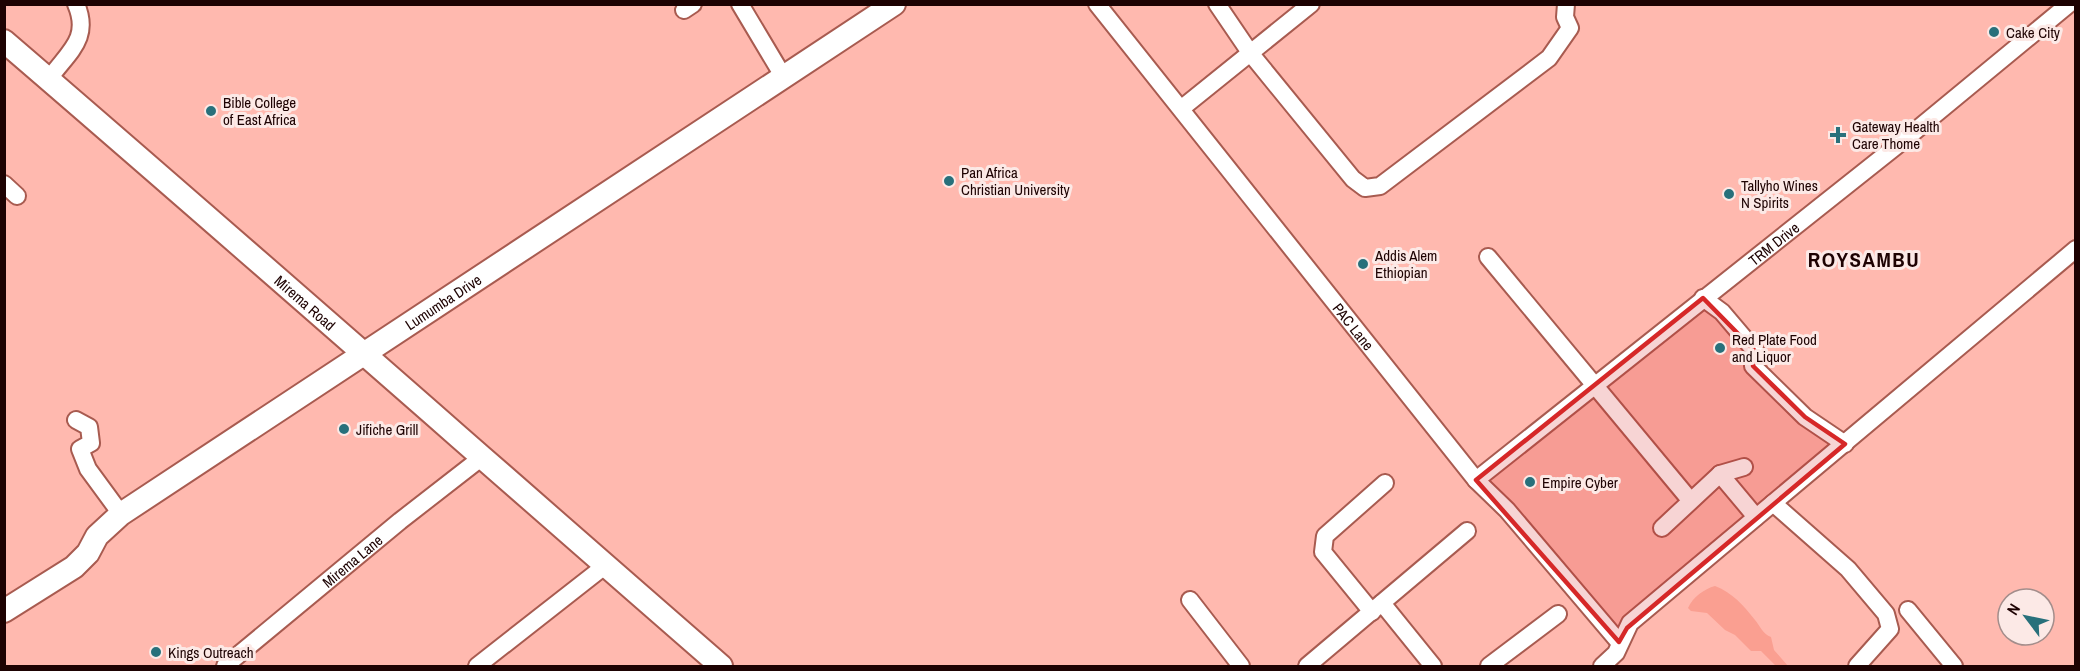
<svg xmlns="http://www.w3.org/2000/svg" width="2080" height="671" font-family="'Archivo Narrow',sans-serif">
  <style>
    .green { fill: #fa9f91 }
    .lines { fill: none; stroke-linecap: round; stroke-linejoin: round }
    .street-casing { stroke: #a85b50; stroke-width: 20 }
    .secondary-casing { stroke: #a85b50; stroke-width: 26 }
    .street { stroke: #fff; stroke-width: 16 }
    .secondary { stroke: #fff; stroke-width: 22 }
    .marked { fill: #d62828; fill-opacity: 0.2; stroke: #d62828; stroke-width: 4.5; stroke-linejoin: round }
    .poi-dot { fill: #28707b; stroke: #fce9e6; stroke-width: 2 }
    .labels { text-anchor: middle; dominant-baseline: central; stroke-width: 6; stroke-linejoin: round; paint-order: stroke }
    .poi-label { font-size: 15px; fill: #1d0202; stroke: #fce9e6; text-anchor: start }
    .street-label { font-size: 15px; fill: #1d0202; stroke: #fce9e6 }
    .district-label { font-size: 21px; font-weight: bold; letter-spacing: 1.5px; fill: #1d0202; stroke: #fce9e6 }
  </style>
  <rect width="100%" height="100%" fill="#ffb9af"/>
  <!-- green -->
  <path class="green" d="M1715 586C1733 593 1743 605 1755 620 1760 626 1763 634 1771 637L1774 650 1788 666H1776L1761 651H1751L1735 635 1725 630 1707 613 1691 611 1688 608C1693 597 1704 589 1715 586Z"/>
  <g class="lines">
    <defs>
      <g id="street">
        <polyline points="740,4 783,76"/>
        <path id="s1" d="M1097 4 1476 480 1507 510 1619 642"/>
        <polyline points="1217,4 1251,54 1353,179 1365,188 1380,186 1549,58 1570,28 1565,17 1566,4"/>
        <polyline points="684,10 693,4"/>
        <path d="M49 79C68 52 91 39 76 4"/>
        <polyline points="1182,108 1311,4"/>
        <polyline points="4,184 17,196"/>
        <polyline points="1488,257 1690,500"/>
        <polyline points="1703,298 1722,312 1756,352 1753,366 1805,417 1845,444"/>
        <polyline points="76,420 89,427 91,443 80,449 88,469 121,514"/>
        <polyline points="1720,474 1756,517"/>
        <path id="s2" d="M1476 480 1909 136 2069 4"/>
        <polyline points="1773,503 1848,569 1886,614 1890,629 1857,666"/>
        <polyline points="1662,528 1720,474 1744,467"/>
        <polyline points="1190,600 1241,666"/>
        <polyline points="1382,603 1433,666"/>
        <polyline points="1908,610 1954,666"/>
        <polyline points="1372,612 1323,552 1325,536 1385,483"/>
        <path id="s3" d="M225 666 400 521 481 458"/>
        <polyline points="477,666 606,565"/>
        <polyline points="1307,666 1467,531"/>
        <polyline points="1489,666 1558,614"/>
        <polyline points="1602,666 1616,653 1630,623 2076,249"/>
      </g>
      <g id="secondary">
        <path id="s4" d="M4 41C245 248 482 458 721 666"/>
        <path id="s5" d="M4 611 74 567 88 553 97 536 121 514 894 4"/>
      </g>
    </defs>
    <!-- street casing -->
    <use href="#street" class="street-casing"/>
    <!-- secondary casing -->
    <use href="#secondary" class="secondary-casing"/>
    <!-- street -->
    <use href="#street" class="street"/>
    <!-- secondary -->
    <use href="#secondary" class="secondary"/>
  </g>
  <!-- marked area -->
  <path class="marked" d="M1703 298 1756 352 1753 366 1805 417 1845 444 1627 628 1619 642 1476 480Z"/>
  <!-- markers -->
  <g class="poi-dot">
    <circle cx="1994" cy="32" r="6"/>
    <circle cx="211" cy="111" r="6"/>
    <path d="M1835 126h6v6h6v6h-6v6h-6v-6h-6v-6h6z"/>
    <circle cx="949" cy="181" r="6"/>
    <circle cx="1729" cy="194" r="6"/>
    <circle cx="1363" cy="264" r="6"/>
    <circle cx="1720" cy="348" r="6"/>
    <circle cx="344" cy="429" r="6"/>
    <circle cx="1530" cy="482" r="6"/>
    <circle cx="156" cy="652" r="6"/>
  </g>
  <g class="labels">
    <!-- poi labels -->
    <g class="poi-label">
      <text x="2006" y="32">Cake City</text>
      <text x="223" y="102">Bible College<tspan x="223" dy="17">of East Africa</tspan></text>
      <text x="1852" y="126">Gateway Health<tspan x="1852" dy="17">Care Thome</tspan></text>
      <text x="961" y="172">Pan Africa<tspan x="961" dy="17">Christian University</tspan></text>
      <text x="1741" y="185">Tallyho Wines<tspan x="1741" dy="17">N Spirits</tspan></text>
      <text x="1375" y="255">Addis Alem<tspan x="1375" dy="17">Ethiopian</tspan></text>
      <text x="1732" y="339">Red Plate Food<tspan x="1732" dy="17">and Liquor</tspan></text>
      <text x="356" y="429">Jifiche Grill</text>
      <text x="1542" y="482">Empire Cyber</text>
      <text x="168" y="652">Kings Outreach</text>
    </g>
    <!-- street labels -->
    <g class="street-label">
      <text stroke="none"><textPath href="#s2" startOffset="380">TRM Drive</textPath></text>
      <text stroke="none"><textPath href="#s5" startOffset="540">Lumumba Drive</textPath></text>
      <text stroke="none"><textPath href="#s4" startOffset="399">Mirema Road</textPath></text>
      <text stroke="none"><textPath href="#s1" startOffset="412">PAC Lane</textPath></text>
      <text stroke="none"><textPath href="#s3" startOffset="165">Mirema Lane</textPath></text>
    </g>
    <!-- district labels -->
    <g class="district-label">
      <text x="1864" y="259">ROYSAMBU</text>
    </g>
  </g>
  <!-- border -->
  <rect width="2080" height="671" fill="none" stroke="#1d0202" stroke-width="12"/>
  <!-- north arrow -->
  <g transform="translate(2026 617) rotate(302)"><circle r="28" fill="#fce9e6" stroke="#a38d8b" stroke-width="1.5"/>
  <path d="M0-4.5L10 22L0 15L-10 22Z" fill="#28707b"/>
  <text y="-9" font-size="16" font-weight="bold" text-anchor="middle" fill="#1d0202">N</text>
  </g>
</svg>
